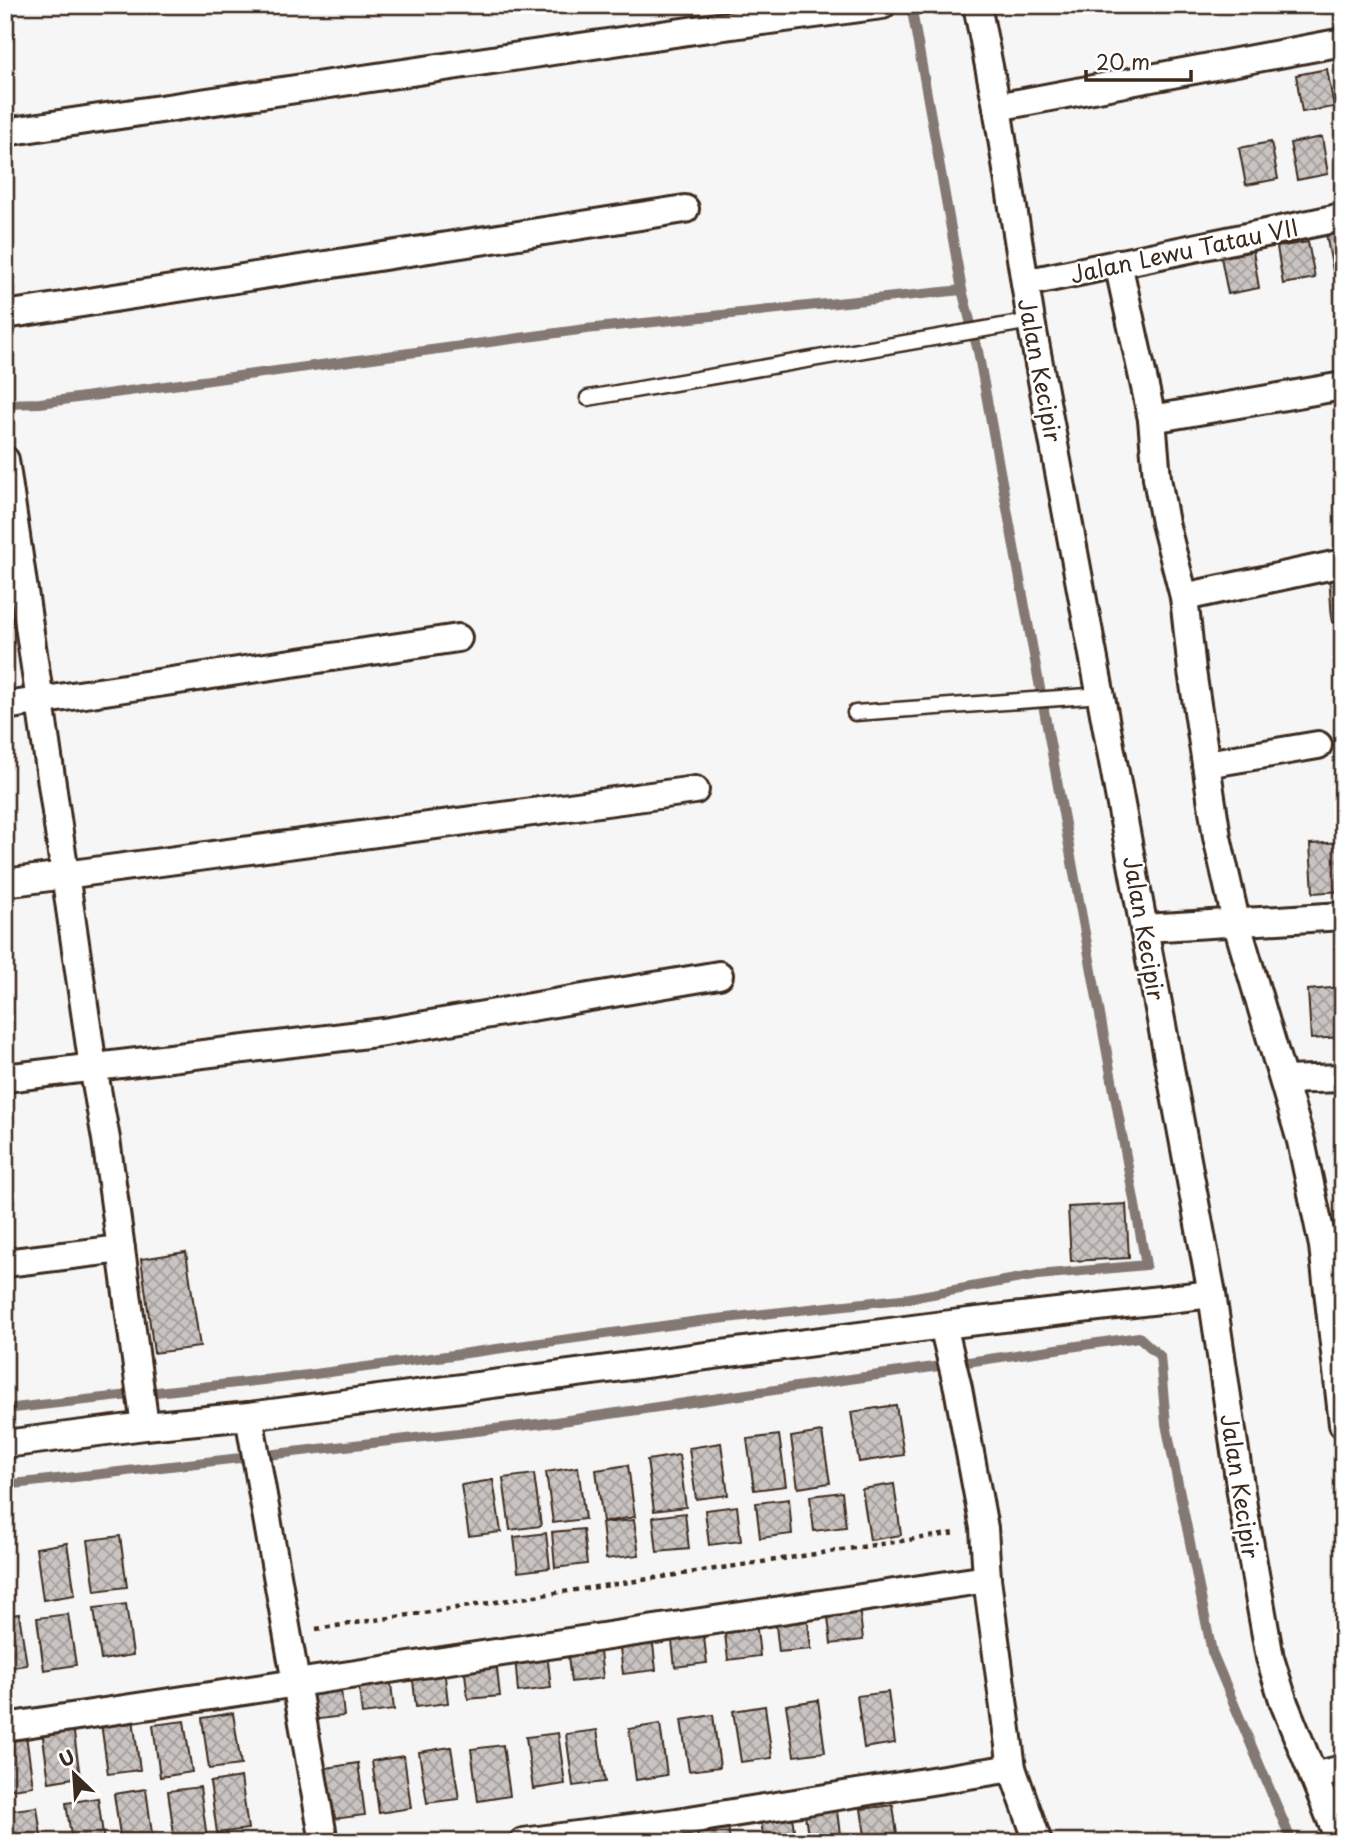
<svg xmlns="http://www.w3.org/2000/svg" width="1348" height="1847" font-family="'Playpen Sans',sans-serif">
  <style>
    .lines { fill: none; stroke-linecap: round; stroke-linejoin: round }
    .stream { stroke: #847972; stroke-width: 10 }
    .building { fill: url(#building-cross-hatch); stroke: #3b2a1e; stroke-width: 2 }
    .lane-casing { stroke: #3b2a1e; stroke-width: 19 }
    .street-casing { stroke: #3b2a1e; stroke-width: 32 }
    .path { stroke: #3b2a1e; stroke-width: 4.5; stroke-dasharray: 5 5; stroke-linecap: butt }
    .lane { stroke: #fff; stroke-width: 14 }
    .street { stroke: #fff; stroke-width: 26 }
    .labels { text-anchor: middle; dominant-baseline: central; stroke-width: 5; stroke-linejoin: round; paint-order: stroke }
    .street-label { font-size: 23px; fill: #3b2a1e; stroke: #fff }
  </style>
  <defs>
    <pattern id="building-cross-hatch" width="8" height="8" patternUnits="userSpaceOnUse" patternTransform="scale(1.75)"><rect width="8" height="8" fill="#c9c3c1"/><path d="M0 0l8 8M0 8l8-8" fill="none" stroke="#a49f9c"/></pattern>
  </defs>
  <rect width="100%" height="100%" fill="#f7f6f6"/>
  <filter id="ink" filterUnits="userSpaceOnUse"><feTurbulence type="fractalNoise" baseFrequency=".0143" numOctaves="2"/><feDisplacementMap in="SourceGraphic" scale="14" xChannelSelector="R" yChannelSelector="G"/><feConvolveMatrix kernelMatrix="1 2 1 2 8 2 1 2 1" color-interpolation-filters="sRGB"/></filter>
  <g filter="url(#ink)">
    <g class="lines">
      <!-- stream -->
      <g class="stream">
        <polyline points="5,404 40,403 586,329 962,290 911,5"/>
        <polyline points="5,1409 308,1375 699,1321 910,1298 1038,1275 1146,1265 978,351 962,290"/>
        <polyline points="5,1485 555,1422 1139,1337 1160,1356 1166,1424 1212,1652 1292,1842"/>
      </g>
    </g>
    <!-- building -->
    <g class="building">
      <polygon points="1327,69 1334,107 1302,112 1296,75"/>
      <polygon points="1322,137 1328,174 1297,180 1290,143"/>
      <polygon points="1271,142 1278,179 1246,185 1239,148"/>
      <polygon points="1343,231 1343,270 1333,271 1326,234"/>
      <polygon points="1308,242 1315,278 1283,284 1277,247"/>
      <polygon points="1253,251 1259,288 1228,294 1221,257"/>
      <polygon points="1343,572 1343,621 1332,622 1329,573"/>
      <polygon points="1338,638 1343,638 1343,687 1341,687"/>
      <polygon points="1343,842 1343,891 1313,893 1310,844"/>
      <polygon points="1343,987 1343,1037 1311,1039 1308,990"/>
      <polygon points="1126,1204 1129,1258 1071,1261 1068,1207"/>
      <polygon points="186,1252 200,1347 154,1353 141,1259"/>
      <polygon points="896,1405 904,1455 859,1462 851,1412"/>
      <polygon points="822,1432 830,1483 798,1488 791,1437"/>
      <polygon points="779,1435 786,1486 754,1490 747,1439"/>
      <polygon points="721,1443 728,1495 696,1499 689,1448"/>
      <polygon points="679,1455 686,1507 654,1511 647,1460"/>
      <polygon points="628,1465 635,1517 603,1522 596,1470"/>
      <polygon points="578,1467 585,1519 553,1523 546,1472"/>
      <polygon points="534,1474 541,1526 510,1530 503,1478"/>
      <polygon points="493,1480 501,1532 469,1536 461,1485"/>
      <polygon points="894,1484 901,1535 870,1540 862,1489"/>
      <polygon points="842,1492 846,1527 814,1531 810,1496"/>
      <polygon points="789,1499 792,1534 760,1538 756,1503"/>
      <polygon points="737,1506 741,1541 709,1545 705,1510"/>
      <polygon points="685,1513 689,1549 657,1552 653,1517"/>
      <polygon points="634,1520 639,1555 606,1559 602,1523"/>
      <polygon points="583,1529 587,1564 555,1568 552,1532"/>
      <polygon points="546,1533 550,1568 518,1572 514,1537"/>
      <polygon points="120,1536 127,1587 95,1591 88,1540"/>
      <polygon points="67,1543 75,1595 43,1600 36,1548"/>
      <polygon points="126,1604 133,1655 101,1660 94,1608"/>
      <polygon points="859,1605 863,1640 831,1644 827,1608"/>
      <polygon points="807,1613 811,1649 779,1652 775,1617"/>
      <polygon points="19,1614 27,1665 5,1668 5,1616"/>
      <polygon points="68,1614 76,1665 44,1670 37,1618"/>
      <polygon points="756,1621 760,1656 728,1660 724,1625"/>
      <polygon points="703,1628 707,1663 675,1667 671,1632"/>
      <polygon points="652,1636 656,1670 623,1674 619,1639"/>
      <polygon points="599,1643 603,1678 571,1682 567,1647"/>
      <polygon points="547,1653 551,1688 518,1692 515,1656"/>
      <polygon points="496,1660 500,1696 468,1699 464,1664"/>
      <polygon points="444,1668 448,1703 416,1707 412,1672"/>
      <polygon points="390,1675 394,1710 362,1714 358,1679"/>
      <polygon points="340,1681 344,1716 312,1720 308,1685"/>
      <polygon points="888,1692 895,1743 864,1748 857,1696"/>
      <polygon points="818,1700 825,1752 794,1756 786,1705"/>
      <polygon points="765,1706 772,1758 741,1762 733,1711"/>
      <polygon points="233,1713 241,1765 209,1769 202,1718"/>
      <polygon points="713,1715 720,1767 689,1771 681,1720"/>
      <polygon points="133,1719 140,1770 108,1774 101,1723"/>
      <polygon points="184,1721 192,1772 160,1777 153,1725"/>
      <polygon points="660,1724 667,1775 636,1780 629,1729"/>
      <polygon points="73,1726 80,1777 49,1782 42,1730"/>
      <polygon points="597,1730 605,1782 573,1786 566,1734"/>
      <polygon points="558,1733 565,1784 533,1789 526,1737"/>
      <polygon points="26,1735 33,1786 5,1790 5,1738"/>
      <polygon points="503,1745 510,1796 478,1801 471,1749"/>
      <polygon points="451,1747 459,1799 427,1803 419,1752"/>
      <polygon points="404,1756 411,1808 379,1813 372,1761"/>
      <polygon points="358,1763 365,1815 334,1819 326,1768"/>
      <polygon points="241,1777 248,1829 217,1833 210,1782"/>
      <polygon points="200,1787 207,1838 175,1842 168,1791"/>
      <polygon points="146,1789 153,1841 121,1842 114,1794"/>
      <polygon points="98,1798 104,1842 72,1842 66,1803"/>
      <polygon points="893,1805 898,1842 866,1842 861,1809"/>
      <polygon points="37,1807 42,1842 9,1842 5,1811"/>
      <polygon points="837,1811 841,1842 809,1842 805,1815"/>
      <polygon points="792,1817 796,1842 764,1842 761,1821"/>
      <polygon points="728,1825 730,1842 698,1842 697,1830"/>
      <polygon points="676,1833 677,1842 645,1842 645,1837"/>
    </g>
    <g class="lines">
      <defs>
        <g id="lane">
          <polyline points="588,398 1031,321"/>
          <polyline points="855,713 1102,695"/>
        </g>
        <g id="street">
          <polyline points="977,5 997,107 1031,321 1212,1294 1243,1506 1270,1658 1284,1703 1340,1842"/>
          <polyline points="997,107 1343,42"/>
          <polyline points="5,132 695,30 882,5"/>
          <polyline points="1118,263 1152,419 1157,478 1165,523 1184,597 1192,671 1217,837 1236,921 1301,1141 1323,1246 1343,1424"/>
          <polyline points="1025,283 1343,217"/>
          <polyline points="5,315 685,209"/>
          <polyline points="1152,419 1343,386"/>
          <polyline points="5,460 93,1067 106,1139 145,1426"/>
          <polyline points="1184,597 1343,563"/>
          <polyline points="5,706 458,638"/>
          <polyline points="1206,764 1318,745"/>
          <polyline points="5,883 695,790"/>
          <polyline points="1145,928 1343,916"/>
          <polyline points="5,1078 384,1032 719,975"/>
          <polyline points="1284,1080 1343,1078"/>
          <polyline points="5,1263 121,1249"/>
          <polyline points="943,1325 958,1388 984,1528 987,1579 1012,1768 1038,1842"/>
          <polyline points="249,1416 324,1842"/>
          <polyline points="5,1444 145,1426 249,1416 943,1325 1212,1294"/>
          <polyline points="5,1727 987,1579"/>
          <polyline points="1313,1776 1343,1769"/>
          <polyline points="523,1842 677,1822 1012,1768"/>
        </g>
      </defs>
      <!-- lane casing -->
      <use href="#lane" class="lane-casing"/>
      <!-- street casing -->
      <use href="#street" class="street-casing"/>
      <!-- path -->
      <polyline class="path" points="316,1629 955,1533"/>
      <!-- lane -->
      <use href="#lane" class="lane"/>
      <!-- street -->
      <use href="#street" class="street"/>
    </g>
  </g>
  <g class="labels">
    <!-- street labels -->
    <g class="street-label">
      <text transform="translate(1184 250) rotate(-12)">Jalan Lewu Tatau VII</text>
      <text transform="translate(1041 370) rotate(79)">Jalan Kecipir</text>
      <text transform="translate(1145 928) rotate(80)">Jalan Kecipir</text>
      <text transform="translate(1241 1486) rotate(81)">Jalan Kecipir</text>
    </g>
  </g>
  <!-- margin -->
  <rect width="1348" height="1847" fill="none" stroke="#fff" stroke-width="28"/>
  <rect x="14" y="14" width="1320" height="1819" fill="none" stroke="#3b2a1e" stroke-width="2.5" filter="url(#ink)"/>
  <!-- north arrow -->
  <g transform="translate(74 1774) rotate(335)" stroke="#ffffff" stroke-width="5" paint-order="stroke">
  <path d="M0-5L12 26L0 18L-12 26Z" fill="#3b2a1e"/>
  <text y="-10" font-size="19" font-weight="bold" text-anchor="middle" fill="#3b2a1e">U</text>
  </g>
  <!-- scale -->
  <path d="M1086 70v10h105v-10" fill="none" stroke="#3b2a1e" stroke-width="3.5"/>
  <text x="1096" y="70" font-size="21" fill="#3b2a1e" stroke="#ffffff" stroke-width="5" paint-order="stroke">20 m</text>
</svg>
